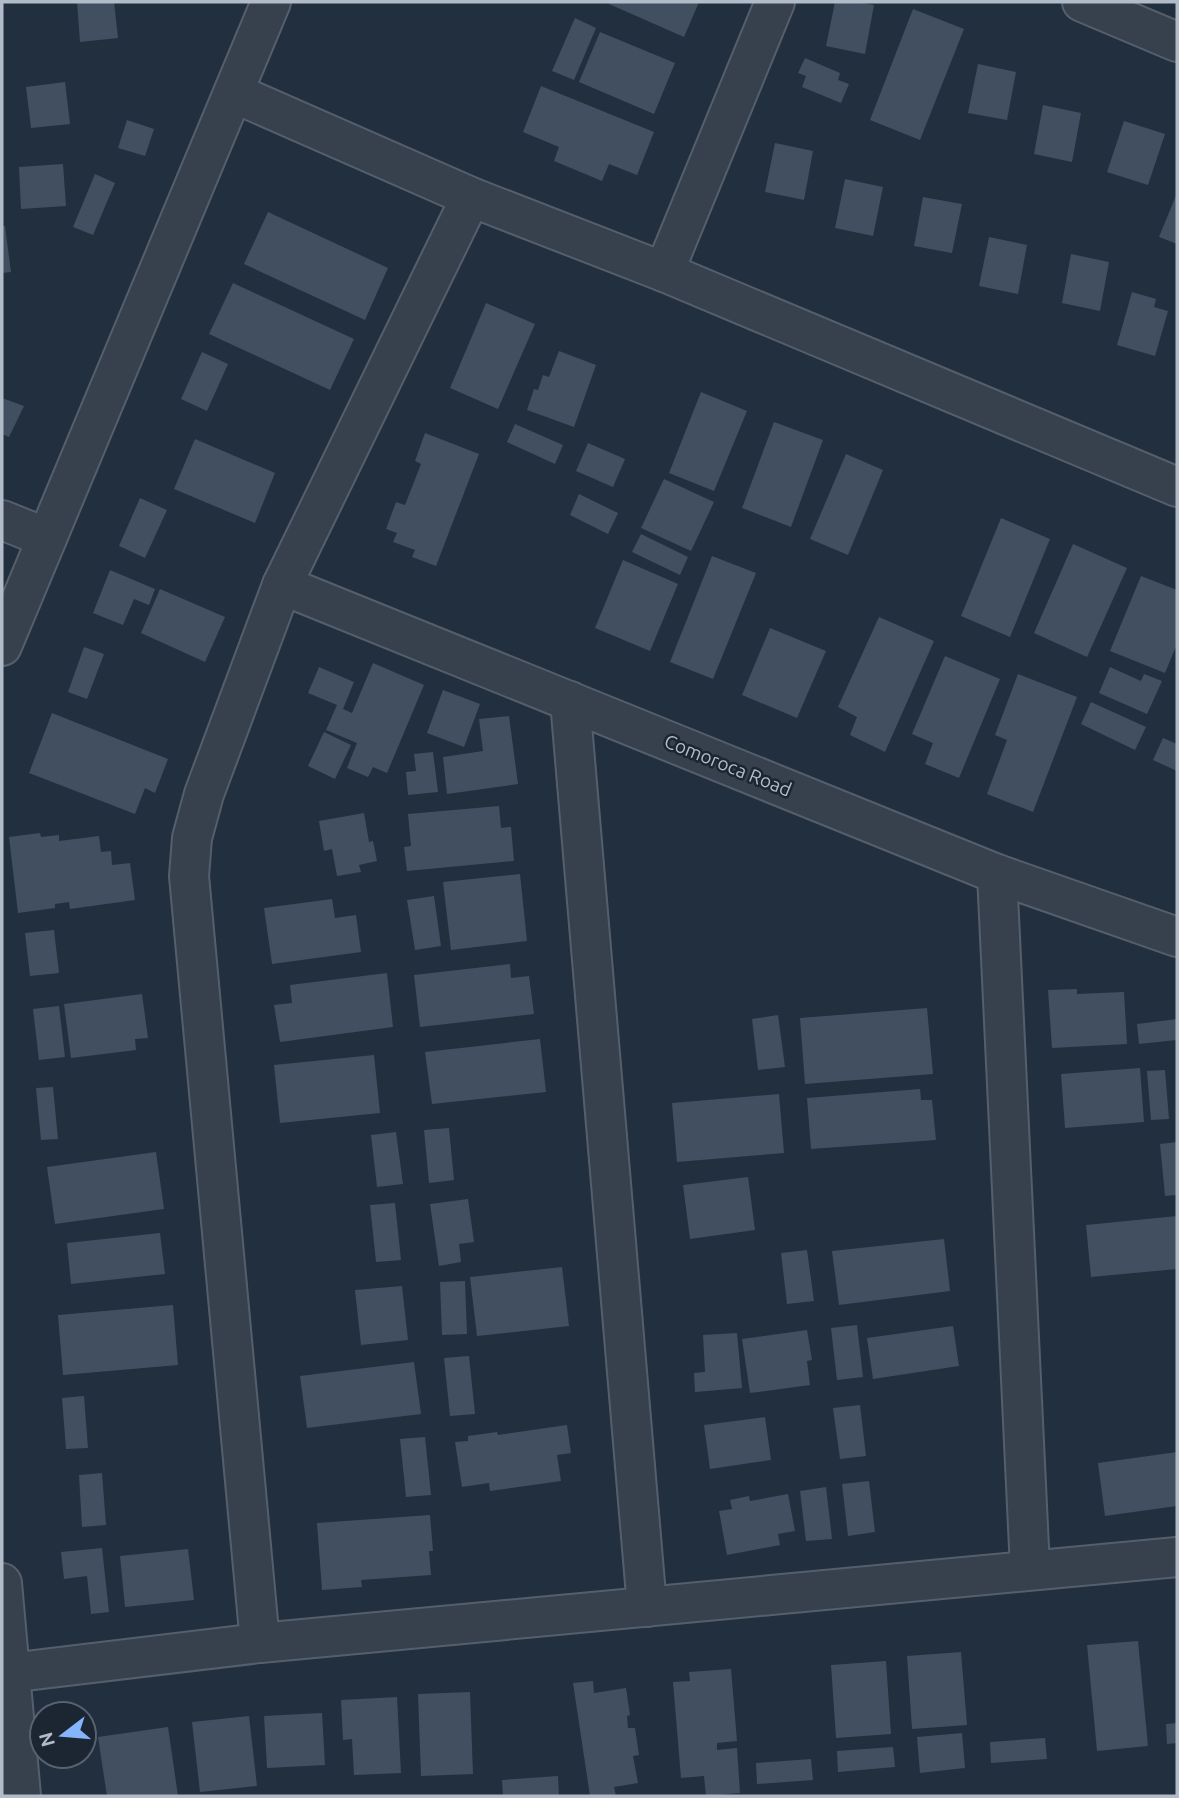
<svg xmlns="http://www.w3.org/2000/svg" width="1179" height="1798" font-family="Ubuntu,sans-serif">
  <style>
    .building { fill: #414f60 }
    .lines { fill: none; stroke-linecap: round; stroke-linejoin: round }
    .street-casing { stroke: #555f6c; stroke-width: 42 }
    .street { stroke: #37414e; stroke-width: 38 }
    .labels { text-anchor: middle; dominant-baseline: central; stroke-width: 5; stroke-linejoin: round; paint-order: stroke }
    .street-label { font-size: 19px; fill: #b2bcc9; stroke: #1c2633 }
  </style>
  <rect width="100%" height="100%" fill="#222f3e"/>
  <!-- building -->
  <g class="building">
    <polygon points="77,2 114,2 118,38 80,42"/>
    <polygon points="610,2 699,2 684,37 609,4"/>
    <polygon points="835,2 857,2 874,5 865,54 826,46"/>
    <polygon points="913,9 964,29 920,140 870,120"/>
    <polygon points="575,18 596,28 574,80 552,71"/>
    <polygon points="600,32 675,63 654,114 579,82"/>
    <polygon points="805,58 840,73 838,80 849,84 841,103 802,87 806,76 798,73"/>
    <polygon points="978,64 1016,72 1007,120 968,113"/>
    <polygon points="65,82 70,124 31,128 26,87"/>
    <polygon points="541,86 654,132 637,175 609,164 602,181 554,161 559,147 523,132"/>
    <polygon points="1043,105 1081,113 1072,162 1034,154"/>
    <polygon points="127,120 154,129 145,156 118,148"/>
    <polygon points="1124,121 1165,134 1148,185 1107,172"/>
    <polygon points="775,143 813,151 804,200 765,192"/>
    <polygon points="63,164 66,206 21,209 19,167"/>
    <polygon points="95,174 115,183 93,235 73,227"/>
    <polygon points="845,179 883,187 873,236 835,228"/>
    <polygon points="1177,193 1177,244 1159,237"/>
    <polygon points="923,197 962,204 952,253 914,246"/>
    <polygon points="268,212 388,268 365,320 244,264"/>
    <polygon points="2,226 5,226 11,272 2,273"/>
    <polygon points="989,237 1027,245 1018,294 979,286"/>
    <polygon points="1071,254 1109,262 1100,311 1062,303"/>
    <polygon points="233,283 354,339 330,390 209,334"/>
    <polygon points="1132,292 1156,299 1154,307 1168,311 1155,356 1117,345"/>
    <polygon points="486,303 535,324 498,409 450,388"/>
    <polygon points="559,351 596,365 574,427 527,410 534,389 538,390 543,375 549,377"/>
    <polygon points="202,352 228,364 207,411 181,399"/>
    <polygon points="701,392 747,411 714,491 669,473"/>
    <polygon points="2,398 24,406 9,437 2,434"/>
    <polygon points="774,422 823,440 791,527 742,508"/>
    <polygon points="515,424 563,445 555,464 507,442"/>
    <polygon points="425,433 479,454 436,566 412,557 415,550 393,542 397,533 386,529 396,502 405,505 421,464 415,461"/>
    <polygon points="195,439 275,473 255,523 174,489"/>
    <polygon points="588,443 625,459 613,487 576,471"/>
    <polygon points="846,454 883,470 848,555 810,539"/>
    <polygon points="664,479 714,502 691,551 641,528"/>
    <polygon points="579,494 618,513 608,534 570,515"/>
    <polygon points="140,498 167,510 145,558 119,546"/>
    <polygon points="1001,518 1050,539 1010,637 961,616"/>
    <polygon points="641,534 688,557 680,575 632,552"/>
    <polygon points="1073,544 1127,568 1087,657 1034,633"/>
    <polygon points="712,556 756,573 713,679 670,662"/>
    <polygon points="623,560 678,584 650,651 595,628"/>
    <polygon points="110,570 155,589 149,605 134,599 123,625 93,613"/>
    <polygon points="1141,576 1177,590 1177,644 1165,673 1110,651"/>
    <polygon points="160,589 225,617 205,662 141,633"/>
    <polygon points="879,617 934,641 885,752 850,735 857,717 838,707"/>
    <polygon points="770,628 826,651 797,718 742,695"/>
    <polygon points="84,647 104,654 87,699 68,692"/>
    <polygon points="945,656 1000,679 959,778 925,764 933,743 912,734"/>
    <polygon points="373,663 424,685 387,773 373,767 368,777 347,768 357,743 326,730 337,705 308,693 319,667 354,682 343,709 352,713"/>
    <polygon points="1110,667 1141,681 1144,674 1162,681 1147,714 1099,693"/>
    <polygon points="1018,674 1077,697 1033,812 987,794 1007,740 995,735"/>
    <polygon points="443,690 480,704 464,747 427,733"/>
    <polygon points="1091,702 1146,727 1135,750 1081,724"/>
    <polygon points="52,713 168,759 155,793 145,788 135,814 29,773"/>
    <polygon points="509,716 518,784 447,794 443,757 483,751 479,719"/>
    <polygon points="324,732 351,745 335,779 308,766"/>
    <polygon points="1163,738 1177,744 1177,771 1153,760"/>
    <polygon points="433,752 438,792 408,795 406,772 416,771 414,754"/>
    <polygon points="499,806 501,828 511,827 514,861 407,871 404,847 411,846 408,814"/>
    <polygon points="364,813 369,842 373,841 377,861 359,865 361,872 337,876 332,849 324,851 319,821"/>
    <polygon points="40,833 41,837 59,835 59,841 99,836 101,852 111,851 112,865 130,863 135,900 70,909 69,902 55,904 55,908 18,913 9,837"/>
    <polygon points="520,874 527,941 451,950 443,882"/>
    <polygon points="434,896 441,946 415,950 407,900"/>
    <polygon points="332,899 335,918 356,915 361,952 272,964 264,908"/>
    <polygon points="54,930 59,973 30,976 25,933"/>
    <polygon points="510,964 511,978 529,976 534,1014 420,1027 414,975"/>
    <polygon points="387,973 393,1027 280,1042 274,1005 292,1003 290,985"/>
    <polygon points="1077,989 1077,994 1124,992 1127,1044 1052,1048 1048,990"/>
    <polygon points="142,994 148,1038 135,1039 136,1050 71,1058 64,1004"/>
    <polygon points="59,1006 65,1057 39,1060 33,1009"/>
    <polygon points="927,1008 933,1074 805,1084 800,1018"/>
    <polygon points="778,1015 785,1067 758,1070 752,1019"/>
    <polygon points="1177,1019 1177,1040 1139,1044 1137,1024"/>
    <polygon points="540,1039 546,1092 432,1104 425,1052"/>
    <polygon points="374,1055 380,1113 280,1123 274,1065"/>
    <polygon points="1140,1068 1144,1122 1065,1128 1061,1074"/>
    <polygon points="1165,1070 1169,1119 1151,1120 1147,1071"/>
    <polygon points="53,1087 58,1139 41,1140 36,1088"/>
    <polygon points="920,1089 921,1100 932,1100 936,1140 811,1149 807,1098"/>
    <polygon points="779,1094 784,1153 677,1162 672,1103"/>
    <polygon points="449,1128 454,1180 429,1183 424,1130"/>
    <polygon points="396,1132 403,1184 377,1187 371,1135"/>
    <polygon points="1177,1142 1177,1195 1165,1196 1160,1144"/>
    <polygon points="156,1152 164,1209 55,1224 47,1167"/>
    <polygon points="748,1177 755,1230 690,1239 683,1185"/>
    <polygon points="468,1199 474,1242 459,1244 461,1262 439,1266 430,1204"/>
    <polygon points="395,1203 401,1260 376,1262 370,1205"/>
    <polygon points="1177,1216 1177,1269 1091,1277 1086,1225"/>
    <polygon points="160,1233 165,1274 71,1284 67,1243"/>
    <polygon points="944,1239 950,1291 839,1305 832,1251"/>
    <polygon points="807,1250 814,1301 787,1304 781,1253"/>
    <polygon points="562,1267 569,1326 477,1336 470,1277"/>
    <polygon points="465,1281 467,1334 442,1335 440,1282"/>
    <polygon points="402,1286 408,1340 361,1345 355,1290"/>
    <polygon points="173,1305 178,1365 63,1375 58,1315"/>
    <polygon points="857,1325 863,1377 837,1380 831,1328"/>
    <polygon points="953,1326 959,1366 873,1379 867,1338"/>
    <polygon points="807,1330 812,1360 807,1361 810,1385 750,1393 742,1339"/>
    <polygon points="737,1333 742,1388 695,1392 694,1373 705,1372 703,1335"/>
    <polygon points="469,1356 475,1414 450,1416 444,1358"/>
    <polygon points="414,1362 421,1414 307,1428 300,1376"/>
    <polygon points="84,1396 88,1448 66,1449 62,1398"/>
    <polygon points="860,1405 866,1456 840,1459 833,1408"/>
    <polygon points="765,1417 771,1460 710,1469 704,1425"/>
    <polygon points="567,1425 571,1453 557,1455 561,1481 490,1491 489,1483 462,1487 455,1442 468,1441 468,1436 497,1432 498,1435"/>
    <polygon points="425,1437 431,1495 406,1497 400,1439"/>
    <polygon points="1177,1452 1177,1506 1105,1516 1098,1463"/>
    <polygon points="102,1473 106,1525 82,1527 79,1475"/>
    <polygon points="869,1481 875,1532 848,1536 842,1484"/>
    <polygon points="826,1487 832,1539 806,1541 800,1491"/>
    <polygon points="788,1494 795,1531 778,1534 780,1545 727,1555 719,1511 732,1509 730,1500 749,1496 750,1501"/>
    <polygon points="430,1515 433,1551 429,1551 431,1575 361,1580 362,1587 322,1590 317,1523"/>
    <polygon points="102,1548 109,1612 91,1614 87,1576 64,1579 61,1552"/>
    <polygon points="188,1549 194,1600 125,1607 120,1556"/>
    <polygon points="1138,1641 1148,1746 1097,1751 1087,1645"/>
    <polygon points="961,1652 967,1725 912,1729 907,1656"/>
    <polygon points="886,1661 891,1734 836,1738 831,1665"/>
    <polygon points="731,1669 737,1741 717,1743 717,1750 737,1748 740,1793 706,1796 704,1776 681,1778 673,1682 690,1681 689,1672"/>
    <polygon points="593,1681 594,1693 626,1688 630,1715 627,1716 628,1728 635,1728 639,1755 633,1756 638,1783 614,1787 616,1796 590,1796 573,1683"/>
    <polygon points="470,1692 473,1774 421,1776 418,1694"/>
    <polygon points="397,1697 401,1773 354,1775 352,1739 343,1740 341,1700"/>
    <polygon points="322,1713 325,1765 267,1768 264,1716"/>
    <polygon points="249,1716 257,1786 200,1792 192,1722"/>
    <polygon points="1177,1723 1177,1743 1167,1744 1166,1724"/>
    <polygon points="168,1727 178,1796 107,1796 98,1737"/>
    <polygon points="962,1733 965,1768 920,1773 917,1737"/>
    <polygon points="1045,1738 1047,1759 991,1763 990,1742"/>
    <polygon points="893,1747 895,1767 838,1772 837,1751"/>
    <polygon points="811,1759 813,1780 757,1784 756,1763"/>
    <polygon points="558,1776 559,1796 503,1796 502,1780"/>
  </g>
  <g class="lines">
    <defs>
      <g id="street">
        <polyline points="1082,2 1177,42"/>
        <polyline points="234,93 471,197 664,272 1177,487"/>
        <polyline points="664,272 775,2"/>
        <polyline points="2,520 47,538"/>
        <polyline points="282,585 997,874 1177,937"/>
        <polyline points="2,646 271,2"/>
        <polyline points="570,701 647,1607"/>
        <polyline points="997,874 1030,1569"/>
        <polyline points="2,1583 21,1796"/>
        <polyline points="260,1643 189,876 192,838 204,794 282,585 471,197"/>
        <polyline points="9,1673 260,1643 1177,1557"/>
      </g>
    </defs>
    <!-- street casing -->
    <use href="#street" class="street-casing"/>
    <!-- street -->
    <use href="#street" class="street"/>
  </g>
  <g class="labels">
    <!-- street labels -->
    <g class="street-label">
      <text transform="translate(728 765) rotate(22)">Comoroca Road</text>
    </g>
  </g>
  <!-- border -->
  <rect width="1179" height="1798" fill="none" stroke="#b2bcc9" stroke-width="7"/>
  <!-- north arrow -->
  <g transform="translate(63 1735) rotate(254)"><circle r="33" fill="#1c2633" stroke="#58626f" stroke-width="2"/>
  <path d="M0-5L12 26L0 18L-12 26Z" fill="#84b5fc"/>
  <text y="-10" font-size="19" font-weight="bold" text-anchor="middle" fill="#b2bcc9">N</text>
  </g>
</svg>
